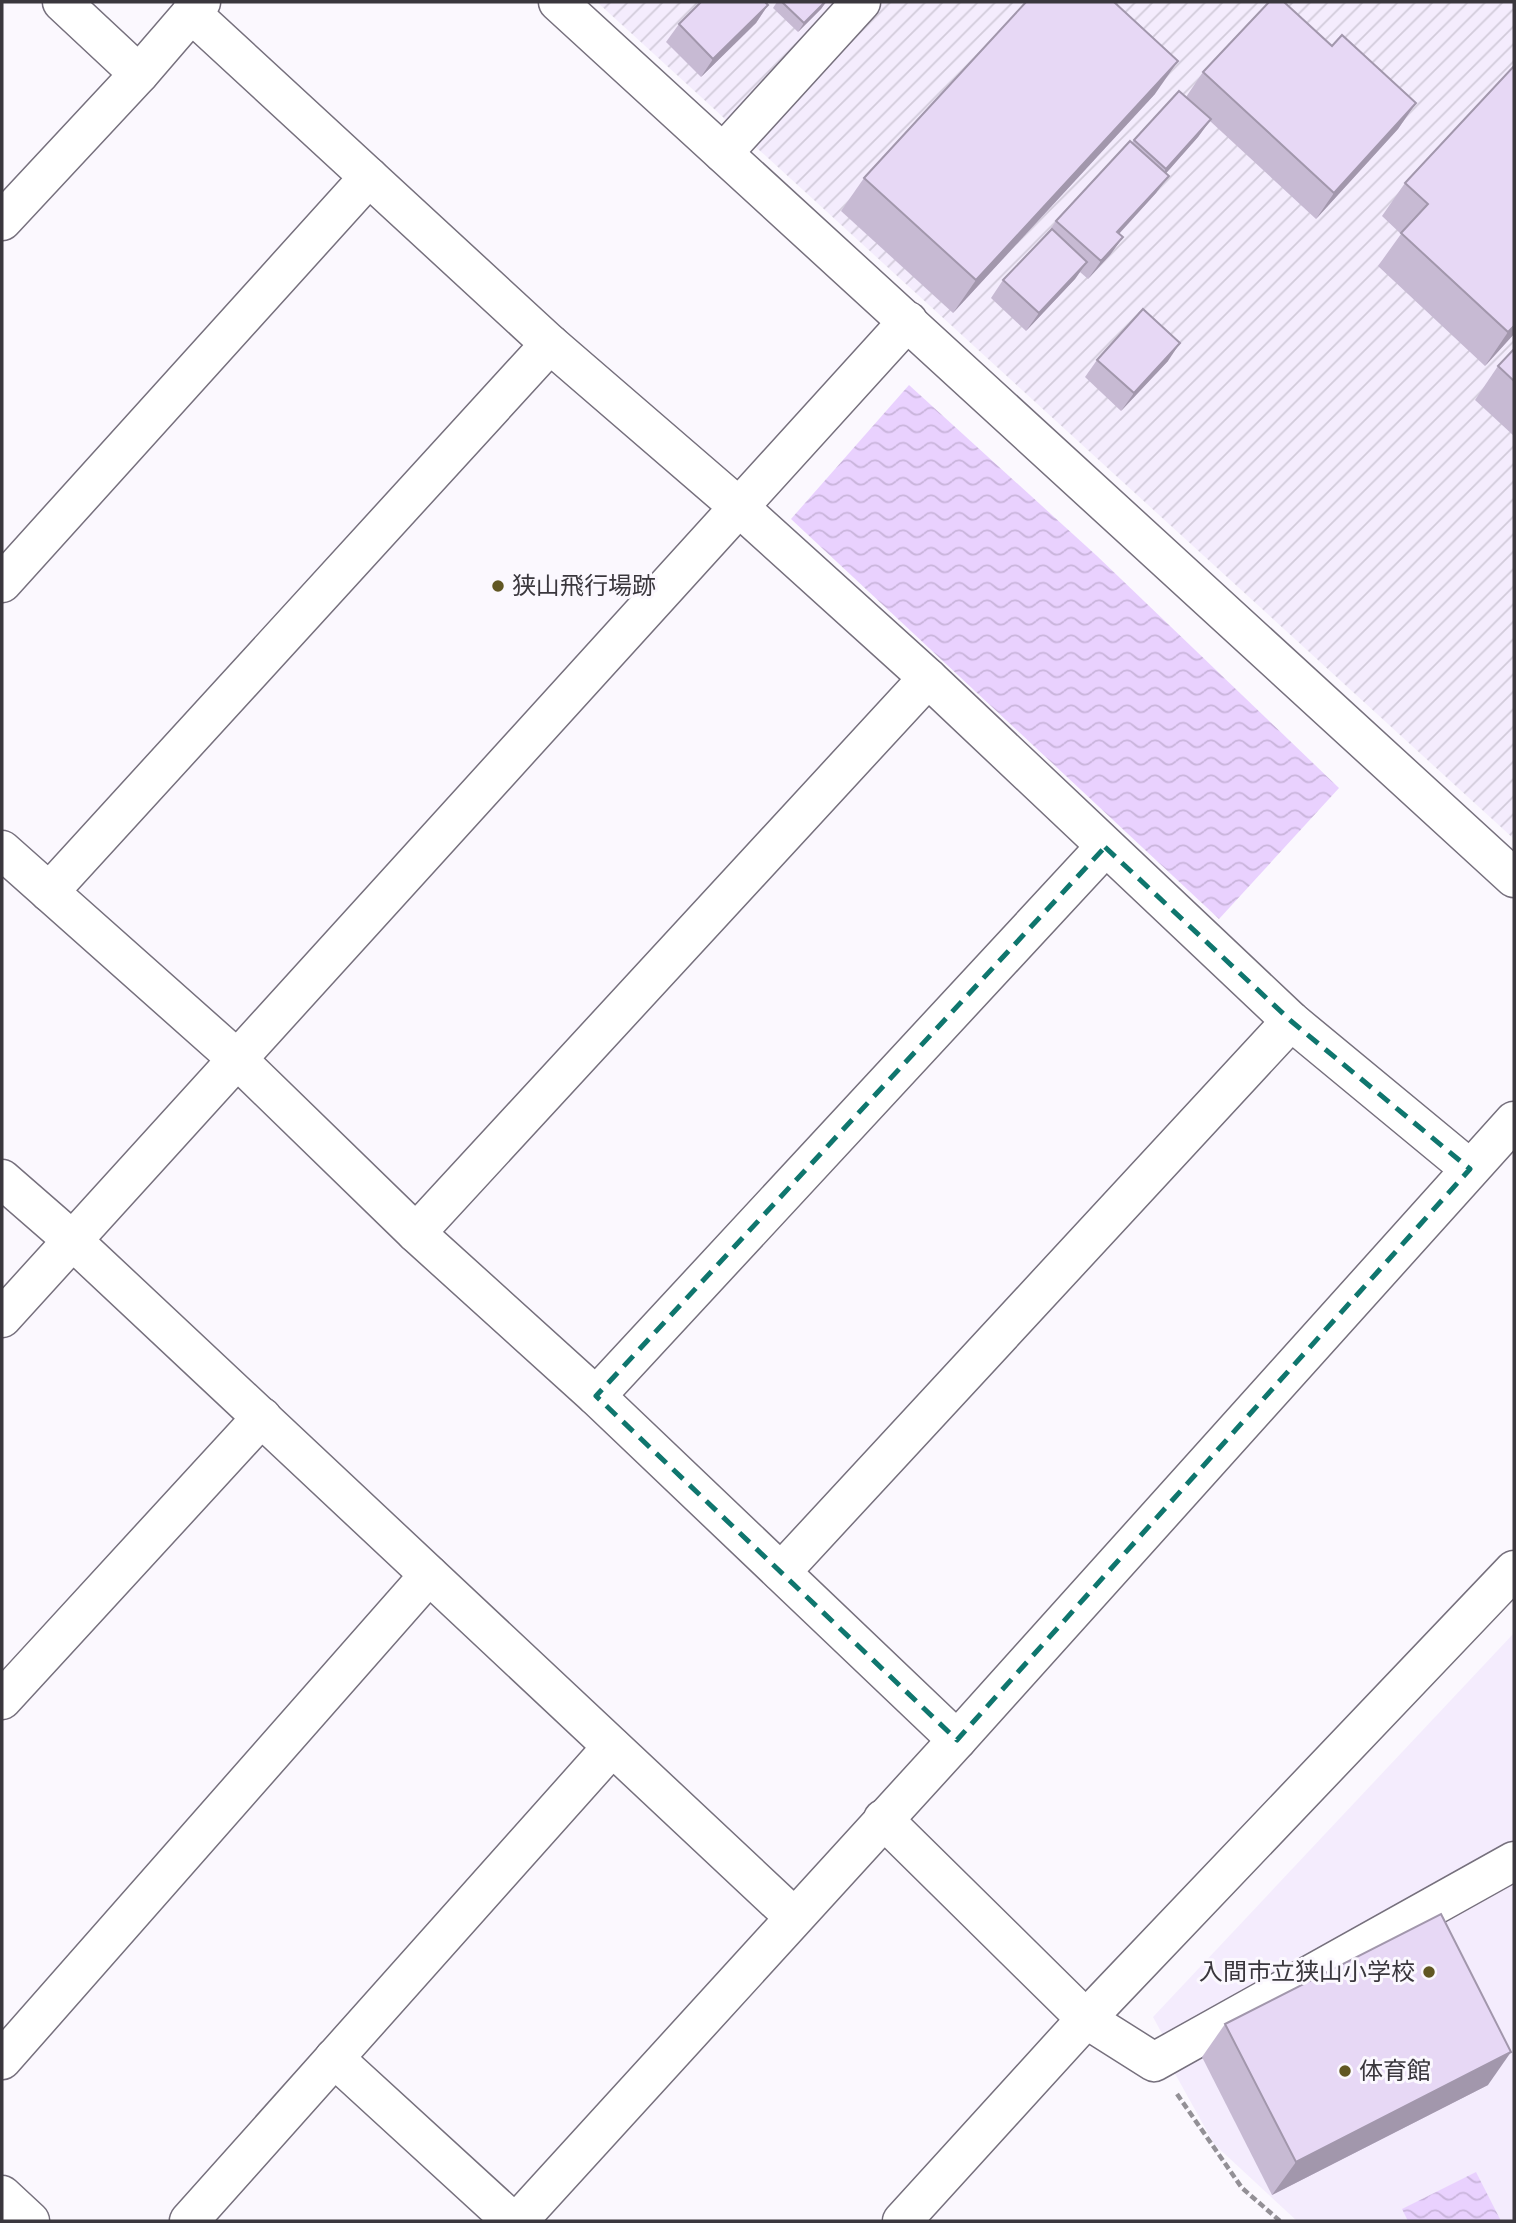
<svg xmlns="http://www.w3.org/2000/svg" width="1516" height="2223" font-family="'Fira Sans','Noto Sans JP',sans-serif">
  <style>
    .built { fill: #f4ecfd }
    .industrial { fill: url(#industrial-furrows) }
    .water { fill: url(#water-waves) }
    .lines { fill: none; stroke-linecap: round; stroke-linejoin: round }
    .minor-casing { stroke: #76707d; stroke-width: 41 }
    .tertiary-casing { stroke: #76707d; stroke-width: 41 }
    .path { stroke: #939096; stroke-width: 4.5; stroke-dasharray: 7 3.5; stroke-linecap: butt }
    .minor { stroke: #fff; stroke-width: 38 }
    .tertiary { stroke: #fff; stroke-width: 38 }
    .wall { fill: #c7bad3 }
    .shaded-wall { fill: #a297ac }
    .building { fill: #e7d8f5; stroke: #a297ac; stroke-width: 2 }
    .marked { fill: none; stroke: #0f766e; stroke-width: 5; stroke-dasharray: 14 9; stroke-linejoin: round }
    .poi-dot { fill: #615723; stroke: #fbf8fe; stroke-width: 2.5 }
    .labels { text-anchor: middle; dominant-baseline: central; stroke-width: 6; stroke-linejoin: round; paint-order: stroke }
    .poi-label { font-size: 24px; fill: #3a373d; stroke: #fbf8fe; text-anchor: start }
  </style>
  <defs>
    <pattern id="industrial-furrows" width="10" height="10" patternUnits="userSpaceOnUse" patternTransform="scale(1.75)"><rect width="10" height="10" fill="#f4ecfd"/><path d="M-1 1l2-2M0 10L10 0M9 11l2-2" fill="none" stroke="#d2cbda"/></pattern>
    <pattern id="water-waves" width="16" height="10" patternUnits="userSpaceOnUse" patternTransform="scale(1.75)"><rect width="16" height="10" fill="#e9d1fe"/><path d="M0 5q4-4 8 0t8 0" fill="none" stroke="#c9b4db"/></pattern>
  </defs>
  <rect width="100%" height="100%" fill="#fbf8fe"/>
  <!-- built -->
  <g class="built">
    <polygon points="1514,1633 1514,1842 1165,2039 1153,2017"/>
    <polygon points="1514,1873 1514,2221 1297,2221 1214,2144 1173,2070"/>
  </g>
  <!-- industrial -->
  <polygon class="industrial" points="597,2 1514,2 1514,839"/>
  <!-- water -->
  <g class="water">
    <polygon points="909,385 1097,556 1339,788 1219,919 791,519"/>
    <polygon points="1476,2172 1501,2221 1408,2221 1402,2209"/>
  </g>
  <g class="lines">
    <defs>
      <g id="minor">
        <polyline points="62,2 139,74"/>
        <polyline points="191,13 550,344 740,508 928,678 1291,1021 1470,1169"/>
        <polyline points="2,221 139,74 201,2"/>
        <polyline points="2,583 369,177"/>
        <polyline points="2,850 237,1059 416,1233 596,1396 957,1740"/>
        <polyline points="49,892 550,344"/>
        <polyline points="2,1179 72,1240 794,1917"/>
        <polyline points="416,1233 928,678"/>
        <polyline points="2,1318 908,321"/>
        <polyline points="596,1396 1105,847"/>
        <polyline points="781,1572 1291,1021"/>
        <polyline points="2,1700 262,1417"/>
        <polyline points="883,1819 1086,2019 1154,2062 1514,1861"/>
        <polyline points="334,2058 512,2221"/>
        <polyline points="2,2060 429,1575"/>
        <polyline points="2,2195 30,2221"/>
        <polyline points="189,2221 612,1747"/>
        <polyline points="518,2221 957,1740 1514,1121"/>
      </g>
      <g id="tertiary">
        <polyline points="558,2 1514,878"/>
        <polyline points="723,153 861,2"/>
        <polyline points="902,2221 1086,2019 1514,1570"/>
      </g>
    </defs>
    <!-- minor casing -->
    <use href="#minor" class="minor-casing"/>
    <!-- tertiary casing -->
    <use href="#tertiary" class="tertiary-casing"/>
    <!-- path -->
    <polyline class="path" points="1177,2094 1242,2188 1280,2221"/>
    <!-- minor -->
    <use href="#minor" class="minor"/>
    <!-- tertiary -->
    <use href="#tertiary" class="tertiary"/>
  </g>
  <!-- wall -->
  <g class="wall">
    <polygon points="777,2 826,2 821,9 798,32 773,8"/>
    <polygon points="768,5 756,23 701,77 666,42 679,24"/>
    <polygon points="1332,46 1416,103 1398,129 1316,219 1210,121 1198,137 1166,173 1156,193 1119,234 1123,237 1110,255 1088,279 1080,272 1075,279 1026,331 991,298 1003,280 1049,231 1056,221 1134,140 1186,97 1203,72"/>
    <polygon points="1514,66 1514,334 1485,366 1378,266 1401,234 1382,216 1405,183"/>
    <polygon points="1155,94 953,313 841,211 864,178"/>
    <polygon points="1514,349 1514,436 1475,400 1498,366"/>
    <polygon points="1097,360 1168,361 1121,411 1085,377"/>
    <polygon points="1225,2024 1488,2085 1272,2195 1202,2057"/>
  </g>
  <!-- shaded-wall -->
  <g class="shaded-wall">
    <polygon points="826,2 821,9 798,32 804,23"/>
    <polygon points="768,5 756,23 701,77 713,59"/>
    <polygon points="1178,61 1155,94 953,313 976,280"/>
    <polygon points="1416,103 1398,129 1316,219 1334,193"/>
    <polygon points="1211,119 1198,137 1154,187 1166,169"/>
    <polygon points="1169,176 1156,193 1105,249 1117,232"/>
    <polygon points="1123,237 1110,255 1088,279 1101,261"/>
    <polygon points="1087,262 1075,279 1026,331 1039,313"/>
    <polygon points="1514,326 1514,334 1485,366 1508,332"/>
    <polygon points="1180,343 1168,361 1121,411 1134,393"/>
    <polygon points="1511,2052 1488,2085 1272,2195 1296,2162"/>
  </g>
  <!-- building -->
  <g class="building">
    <polygon points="701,2 765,2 768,5 713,59 679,24"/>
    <polygon points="782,2 825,2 804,23"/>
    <polygon points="1026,2 1114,2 1178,61 976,280 864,178"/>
    <polygon points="1269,2 1284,2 1332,46 1342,35 1416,103 1334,193 1203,72"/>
    <polygon points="1514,66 1514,326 1508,332 1401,233 1428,204 1405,183"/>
    <polygon points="1179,91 1211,119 1166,169 1134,140"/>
    <polygon points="1130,141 1169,176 1117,232 1123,237 1101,261 1056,221"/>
    <polygon points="1052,229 1087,262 1039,313 1003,280"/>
    <polygon points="1143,309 1180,343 1134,393 1097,360"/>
    <polygon points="1514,349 1514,381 1498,366"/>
    <polygon points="1441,1914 1511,2052 1296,2162 1225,2024"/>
  </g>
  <!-- marked area -->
  <path class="marked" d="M1105 847 1291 1021 1470 1169 957 1740 596 1396Z"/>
  <!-- markers -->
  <g class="poi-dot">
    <circle cx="498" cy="586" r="7"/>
    <circle cx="1429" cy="1972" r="7"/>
    <circle cx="1345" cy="2071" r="7"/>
  </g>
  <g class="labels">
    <!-- poi labels -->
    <g class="poi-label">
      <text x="512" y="586">狭山飛行場跡</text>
      <text x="1415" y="1972" text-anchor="end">入間市立狭山小学校</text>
      <text x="1359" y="2071">体育館</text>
    </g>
  </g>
  <!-- border -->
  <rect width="1516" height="2223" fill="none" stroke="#3a373d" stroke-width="7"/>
</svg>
